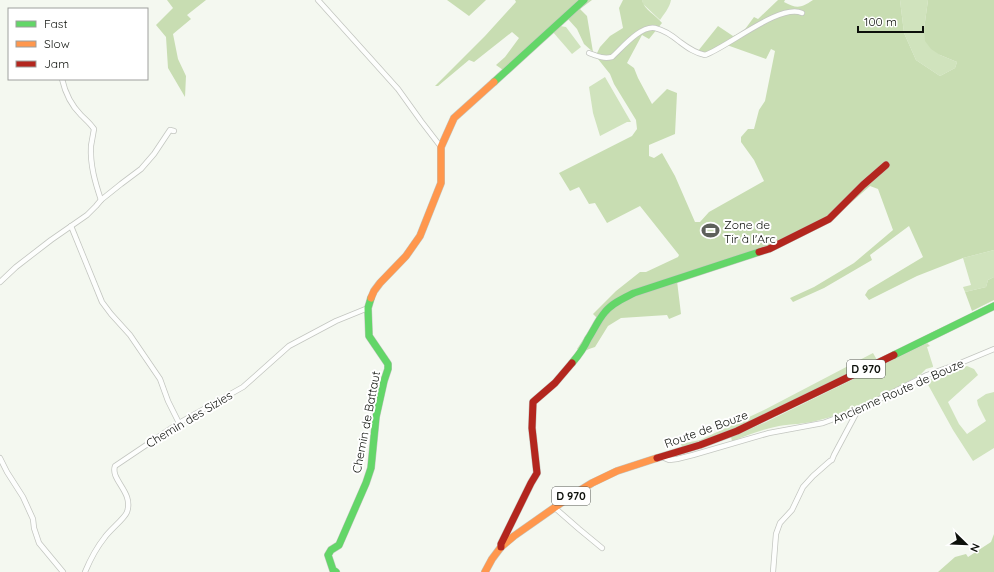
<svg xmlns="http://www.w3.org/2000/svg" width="994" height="572" font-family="Quicksand,sans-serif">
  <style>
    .green { fill: #d0e3bd }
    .forest { fill: #c8ddb2 }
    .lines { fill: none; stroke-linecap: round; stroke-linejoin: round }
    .street-casing { stroke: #c3c6c0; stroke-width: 6 }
    .fast-casing { stroke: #c3c6c0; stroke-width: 8 }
    .slow-casing { stroke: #c3c6c0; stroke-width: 8 }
    .jam-casing { stroke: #c3c6c0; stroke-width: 8 }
    .street { stroke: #fdfefd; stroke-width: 4.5 }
    .fast { stroke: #63d668; stroke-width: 7 }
    .slow { stroke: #ff974d; stroke-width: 7 }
    .jam { stroke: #b3261e; stroke-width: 7 }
    .labels { text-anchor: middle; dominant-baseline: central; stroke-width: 4; stroke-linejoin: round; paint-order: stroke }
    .shield { fill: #fff; stroke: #565854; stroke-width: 1 }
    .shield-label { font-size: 11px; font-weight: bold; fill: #0d100b }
    .poi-label { font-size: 12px; fill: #0d100b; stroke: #fff; text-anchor: start }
    .street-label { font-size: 12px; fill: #0d100b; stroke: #fff }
  </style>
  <rect width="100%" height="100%" fill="#f4f8f0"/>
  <!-- green -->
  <g class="green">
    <path d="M642 0H671C670 7 664 14 660 20L643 4Z"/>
    <polygon points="900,0 928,0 924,29 940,55 957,62 955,68 940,76 916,60 904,33"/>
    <polygon points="560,26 566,27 581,47 572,54 552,31"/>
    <polygon points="605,77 631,122 627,122 600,136 593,113 589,87"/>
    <polygon points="994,250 994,277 988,280 986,287 965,292 963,287 971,285 963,258"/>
    <path d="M927 343 930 346 927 347 933 366V367L926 369 920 375C887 393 854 412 816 421 804 424 792 424 779 426 763 429 748 435 732 441L731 437 766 422Z"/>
    <polygon points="873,353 877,360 739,428 682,447 681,444 700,440 766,409"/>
    <polygon points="967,366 974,369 978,375 948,402 959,424 967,434 986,421 978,405 977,400 986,394 994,392 994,448 973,461 953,430 926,381 952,371"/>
  </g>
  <!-- forest -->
  <g class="forest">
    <polygon points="167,0 206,0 187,15 191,19 173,34 178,59 186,76 185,97 168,68 166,37 156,25 173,8"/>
    <polygon points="447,0 486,0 469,16"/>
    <polygon points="515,0 581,0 503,70 496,65 505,57 519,38 512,32 474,62 469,60 438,86 435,86 485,36 516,2"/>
    <polygon points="587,0 592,0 580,9 587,16 593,52 584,44 577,29 568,19 581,4"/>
    <path d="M623 0H642C644 10 656 15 662 23L649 39 642 35 627 63 634 68 638 78 652 104 667 89 677 93 675 134 649 145V156L654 158 662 153 675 176 695 222H700L709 212 764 181 754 160 741 142V137L748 129H754L759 110 765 101 775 51 771 49 766 59 724 44 706 53 698 51 718 26 733 36 743 32 754 17 758 19 778 0H785L784 2C797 9 801 8 813 0H900L904 33 916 60 940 76 955 68 957 62 940 55 931 49 925 41 924 29 928 0H994V250L963 258 917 276 869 300 865 295 868 290 923 257 909 226 870 255 872 260 824 288 793 302 790 298 814 287 854 263 893 230 878 189 870 186 831 220 770 252 677 281 681 314 669 319 667 315 621 318 608 326 595 347 589 349 583 352 577 349 597 318 593 314 616 291 640 272H646L678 257 679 255 640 206 607 223 595 203 589 204 579 187 570 191 559 173 632 136 637 129 636 120 614 84 610 74 598 59 597 53 600 47 610 36 623 28 619 8Z"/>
    <polygon points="994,277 994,300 972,311 965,292 986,287 988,280"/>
    <polygon points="994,534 994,572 938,572 955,557 966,554 968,557 991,542"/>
  </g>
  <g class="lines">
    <defs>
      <g id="street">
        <polyline points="318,0 398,89 421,121 441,147"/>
        <path d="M589 53C597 56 603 59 612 57 622 48 641 25 655 28 664 30 674 37 680 42 688 48 695 53 705 55 728 47 780 3 802 13"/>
        <path d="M62 79C65 92 72 106 81 115 86 120 90 123 94 129 93 135 92 140 91 146 90 165 95 182 101 200"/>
        <polyline points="71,226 102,302 111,314 130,335 160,379 168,401 179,423"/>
        <polyline points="0,282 16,267 51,240 87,215 96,206 101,200 121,184 141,169 154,154 170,130 174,131"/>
        <polyline points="662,457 669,460 677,459 693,455 769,433 823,423 858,410 927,375 958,364 994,349"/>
        <polyline points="0,458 7,472 23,497 33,519 34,528 39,543 63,572"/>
        <polyline points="555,508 579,529 602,548"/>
        <path d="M85 572C90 560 97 547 105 537 110 530 125 518 127 512 134 492 110 480 115 466L179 423 243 387 289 346 336 321 368 308"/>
        <polyline points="773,572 776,534 780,523 792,510 803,487 813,476 830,461 832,460 834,455 858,410"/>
      </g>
      <g id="fast">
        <polyline points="494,82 584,0"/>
        <polyline points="894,355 994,306"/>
        <path d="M572 363C578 356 584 348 588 339 594 330 598 320 605 312 612 303 624 298 634 293L759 252"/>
        <polyline points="336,572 333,570 328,555 331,550 339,545 366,483 371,468 376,417 384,381 388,369 388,364 369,336 368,308 371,298"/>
      </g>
      <g id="slow">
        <polyline points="371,298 374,291 380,283 406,256 420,236 441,183 441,147 454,118 494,82"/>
        <polyline points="485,572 492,559 501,547 514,536 571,496 592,483 617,471 657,458"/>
      </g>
      <g id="jam">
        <polyline points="759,252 769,249 829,219 863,185 886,165"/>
        <polyline points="657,458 700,445 737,431 894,355"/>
        <polyline points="501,547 501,544 531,483 537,473 532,428 533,402 555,383 572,363"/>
      </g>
    </defs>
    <!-- street casing -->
    <use href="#street" class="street-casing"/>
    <!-- fast casing -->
    <use href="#fast" class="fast-casing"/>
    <!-- slow casing -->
    <use href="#slow" class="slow-casing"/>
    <!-- jam casing -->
    <use href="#jam" class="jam-casing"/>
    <!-- street -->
    <use href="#street" class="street"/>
    <!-- fast -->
    <use href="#fast" class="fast"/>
    <!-- slow -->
    <use href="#slow" class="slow"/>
    <!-- jam -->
    <use href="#jam" class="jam"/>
  </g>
  <!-- icons -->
  <defs>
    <symbol id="stadium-bare" viewBox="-9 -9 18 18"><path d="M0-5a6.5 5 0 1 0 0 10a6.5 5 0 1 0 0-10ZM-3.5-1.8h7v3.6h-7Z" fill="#5e615b" stroke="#fff" stroke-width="2.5" paint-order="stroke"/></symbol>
  </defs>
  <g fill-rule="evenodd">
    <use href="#stadium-bare" x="698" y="218" width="25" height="25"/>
  </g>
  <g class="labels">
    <!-- shield labels -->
    <g class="shield">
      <rect x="847" y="360" width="38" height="18" rx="3"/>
      <rect x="552" y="487" width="38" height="18" rx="3"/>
    </g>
    <g class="shield-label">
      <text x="866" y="369">D 970</text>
      <text x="571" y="496">D 970</text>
    </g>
    <!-- poi labels -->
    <g class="poi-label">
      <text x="724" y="224">Zone de<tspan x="724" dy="14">Tir à l'Arc</tspan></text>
    </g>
    <!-- street labels -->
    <g class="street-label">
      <text transform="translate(898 391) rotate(-24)">Ancienne Route de Bouze</text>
      <text transform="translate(189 419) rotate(-31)">Chemin des Sizies</text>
      <text transform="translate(366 422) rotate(-79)">Chemin de Battaut</text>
      <text transform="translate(706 429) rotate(-20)">Route de Bouze</text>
    </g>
  </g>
  <!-- legend -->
  <rect x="8" y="8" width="140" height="72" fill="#ffffff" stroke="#9e9f9d"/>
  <rect x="16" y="21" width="20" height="6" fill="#63d668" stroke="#9e9f9d"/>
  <text x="44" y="28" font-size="12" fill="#0d100b">Fast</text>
  <rect x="16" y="41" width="20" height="6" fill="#ff974d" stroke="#9e9f9d"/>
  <text x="44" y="48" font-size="12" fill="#0d100b">Slow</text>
  <rect x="16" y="61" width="20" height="6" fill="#b3261e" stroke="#9e9f9d"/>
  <text x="44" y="68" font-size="12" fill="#0d100b">Jam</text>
  <!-- north arrow -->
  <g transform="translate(966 544) rotate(113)" stroke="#ffffff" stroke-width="3" paint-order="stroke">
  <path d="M0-3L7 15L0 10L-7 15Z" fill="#0d100b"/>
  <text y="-6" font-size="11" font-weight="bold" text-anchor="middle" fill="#0d100b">N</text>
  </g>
  <!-- scale -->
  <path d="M858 26v6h65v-6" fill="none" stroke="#0d100b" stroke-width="2"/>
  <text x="864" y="26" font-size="12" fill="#0d100b" stroke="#ffffff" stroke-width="3" paint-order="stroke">100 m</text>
</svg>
